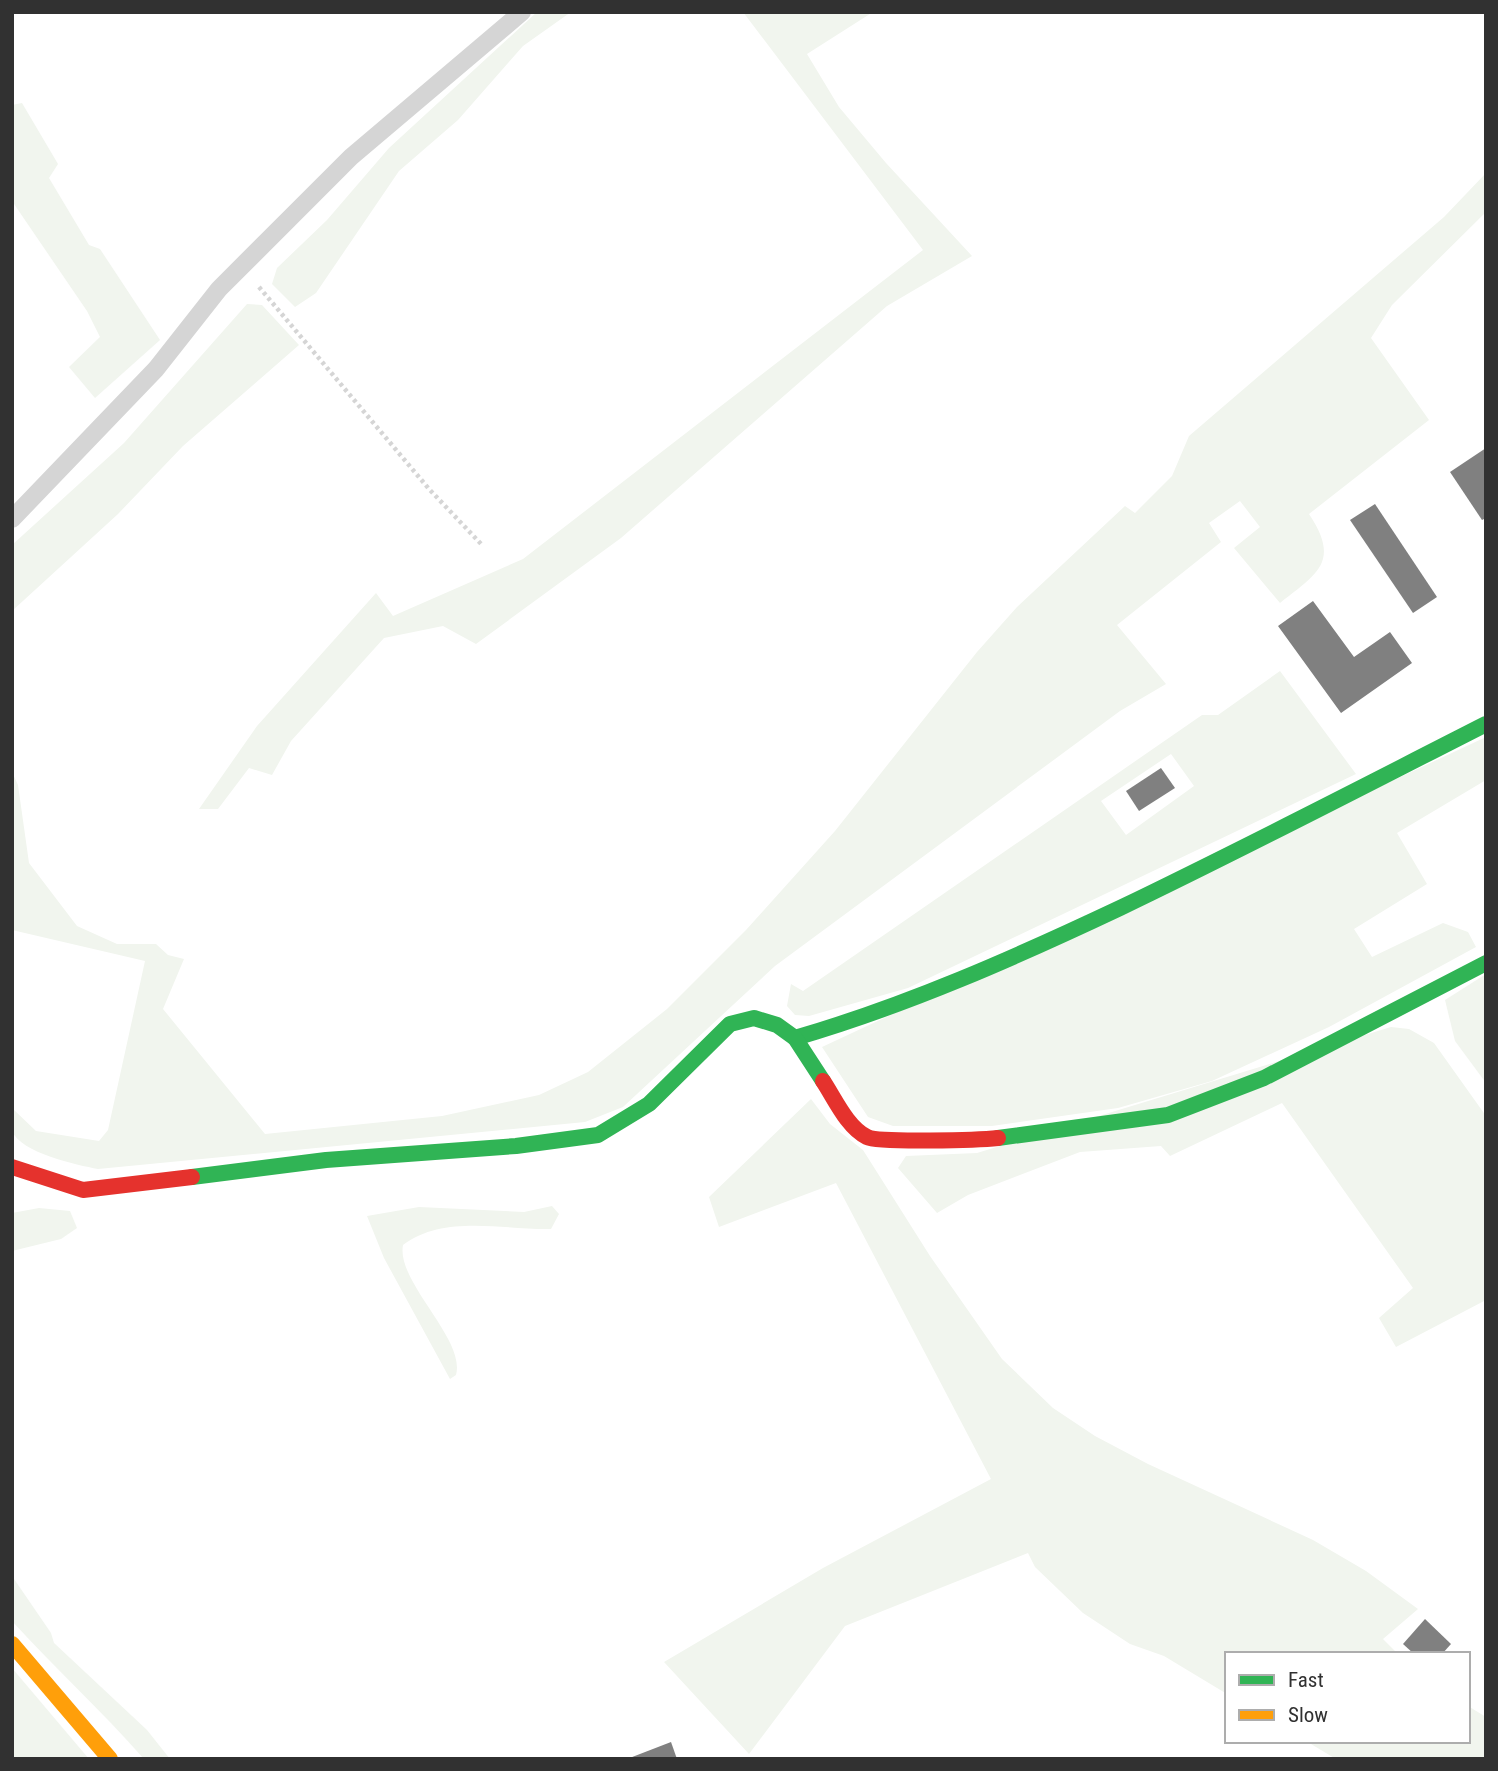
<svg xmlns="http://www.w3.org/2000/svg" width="1498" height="1771" font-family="'Roboto Condensed',sans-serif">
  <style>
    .green { fill: #f1f5ee; fill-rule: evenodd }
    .building { fill: #808080 }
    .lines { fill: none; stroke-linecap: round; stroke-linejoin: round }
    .path { stroke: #d5d5d5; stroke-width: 4.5; stroke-dasharray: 3.5 3.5; stroke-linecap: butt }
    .lane { stroke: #d5d5d5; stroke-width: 18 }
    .fast { stroke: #30b455; stroke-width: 16 }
    .slow { stroke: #ff9f0a; stroke-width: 16 }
    .jam { stroke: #e5322d; stroke-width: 16 }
  </style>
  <rect width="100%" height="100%" fill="#fff"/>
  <!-- green -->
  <g class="green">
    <polygon points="537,12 571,12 523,46 458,120 399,171 316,293 295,307 272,284 277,268 327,220 389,148"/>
    <polygon points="743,12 873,12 807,54 839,107 886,163 972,256 887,306 621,538 476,644 443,626 384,638 291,741 272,775 249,768 218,809 199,809 257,726 376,593 393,616 523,559 923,250"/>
    <polygon points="22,103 58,164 49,178 89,245 100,249 160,340 95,398 69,367 100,337 87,311 12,201 12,105"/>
    <path d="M1486 173V212L1392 305 1371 338 1429 420 1309 514C1341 562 1317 574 1280 603L1234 548 1260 527 1240 501 1209 523 1221 542 1117 625 1166 684 1120 711 775 966 623 1107 585 1122 98 1169C77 1165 21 1153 12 1131 10 1125 12 1114 12 1108L36 1131 99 1141 108 1130 145 961 12 930V772L18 785 29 863 77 926 117 944H156L168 955 184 959 163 1009 265 1134 442 1116 539 1095 588 1072 667 1009 746 930 835 831 977 652 1017 607 1125 506 1135 513 1172 476 1189 436 1444 217Z"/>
    <polygon points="247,304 262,305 299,345 183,446 118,514 12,611 12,545 124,443"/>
    <path d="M1280 671 1356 774 908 988 809 1016 795 1015 787 1006 791 984 803 991 1202 715H1218ZM1171 754 1194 786 1126 835 1101 801Z"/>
    <polygon points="1486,737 1486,780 1397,833 1427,884 1354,929 1372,957 1443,923 1468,932 1476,947 1329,1027 1212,1081 1118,1108 992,1126 893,1126 868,1117 822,1047"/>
    <polygon points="1486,974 1486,1083 1455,1041 1445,1000"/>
    <polygon points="1391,1027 1409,1029 1434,1043 1486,1116 1486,1300 1396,1347 1379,1318 1413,1288 1282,1103 1170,1156 1161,1146 1080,1152 968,1195 937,1213 898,1168 906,1156 977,1153"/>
    <polygon points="811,1099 830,1124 863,1150 930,1256 1002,1359 1053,1408 1095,1436 1148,1464 1313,1540 1366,1571 1418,1609 1383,1639 1398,1654 1227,1654 1227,1694 1164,1656 1130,1644 1083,1613 1035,1567 1028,1553 845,1626 749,1754 664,1662 823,1568 991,1479 836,1183 719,1227 709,1197"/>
    <path d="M552 1206 559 1214 551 1229C503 1230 444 1214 403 1245 396 1282 466 1339 456 1375L450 1379 384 1258 367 1216 419 1207 524 1212Z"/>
    <polygon points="39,1208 70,1211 77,1228 61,1239 12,1251 12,1213"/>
    <path d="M12 1576 51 1633 54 1643 147 1730 170 1759H144C102 1711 55 1668 12 1621Z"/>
    <polygon points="12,1668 89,1759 12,1759"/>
    <polygon points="1468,1706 1486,1717 1486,1759 1336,1759 1306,1741 1468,1741"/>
  </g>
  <!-- building -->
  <g class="building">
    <polygon points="1486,448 1486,518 1482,520 1450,472"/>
    <polygon points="1375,504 1437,597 1413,613 1350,520"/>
    <polygon points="1313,601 1354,657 1390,632 1412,663 1341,713 1278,626"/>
    <polygon points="1161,768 1175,788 1139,811 1126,791"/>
    <polygon points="1425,1619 1451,1644 1442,1654 1414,1654 1403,1644"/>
    <polygon points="671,1742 677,1759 627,1759"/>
  </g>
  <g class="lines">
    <!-- path -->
    <polyline class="path" points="259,287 429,489 483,546"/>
    <!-- lane -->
    <polyline class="lane" points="12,519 156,369 219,289 351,157 522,12"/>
    <!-- fast -->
    <g class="fast">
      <path d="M795 1038C908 1005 1014 958 1120 908 1243 849 1364 786 1486 724"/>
      <polyline points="998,1138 1168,1115 1264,1078 1486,963"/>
      <polyline points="192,1177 326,1160 516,1146 598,1135 649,1104 730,1024 754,1018 777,1025 795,1038 823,1081"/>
    </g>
    <!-- slow -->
    <polyline class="slow" points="12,1644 110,1759"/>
    <!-- jam -->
    <g class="jam">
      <path d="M823 1081C835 1099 847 1127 867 1137 879 1143 980 1140 998 1138"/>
      <polyline points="12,1167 83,1190 192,1177"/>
    </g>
  </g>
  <!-- border -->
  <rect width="1498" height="1771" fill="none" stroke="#313131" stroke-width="28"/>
  <!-- legend -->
  <rect x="1225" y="1652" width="245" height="91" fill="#ffffff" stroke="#adadad" stroke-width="2"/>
  <rect x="1239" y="1675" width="35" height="10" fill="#30b455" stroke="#adadad" stroke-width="2"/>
  <text x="1288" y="1687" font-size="21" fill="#313131">Fast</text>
  <rect x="1239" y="1710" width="35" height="10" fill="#ff9f0a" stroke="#adadad" stroke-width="2"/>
  <text x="1288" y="1722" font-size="21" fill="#313131">Slow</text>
</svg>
